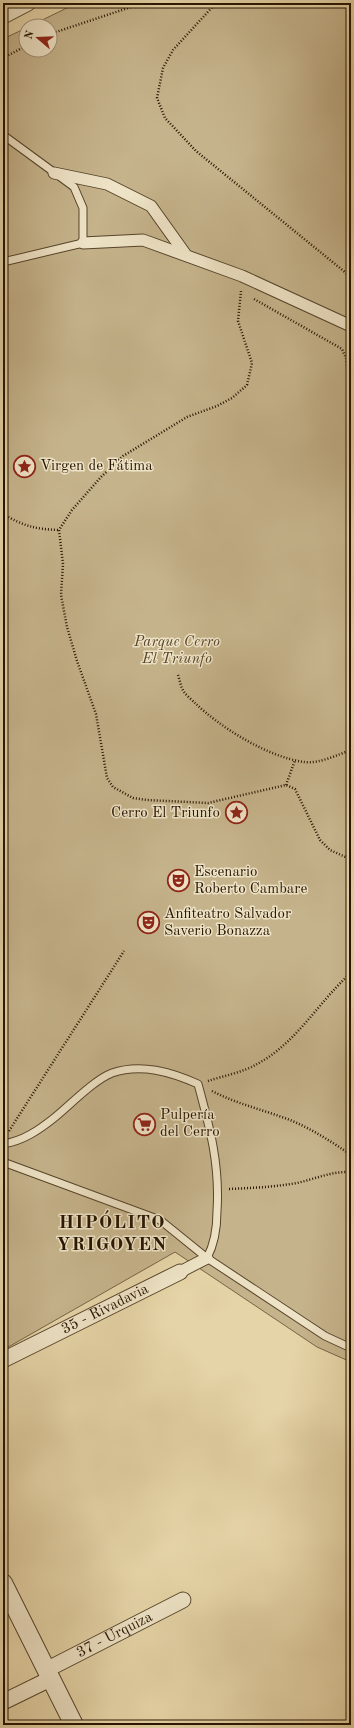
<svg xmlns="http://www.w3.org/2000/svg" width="354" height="1728" font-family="'Old Standard TT',serif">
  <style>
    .green { fill: #c5b38b; stroke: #766446 }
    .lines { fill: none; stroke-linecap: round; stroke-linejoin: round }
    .service-casing { stroke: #56442a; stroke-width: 9 }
    .pedestrian-casing { stroke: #56442a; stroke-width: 13 }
    .minor-casing { stroke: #56442a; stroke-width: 17 }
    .tertiary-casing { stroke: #56442a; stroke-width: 20 }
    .path { stroke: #261401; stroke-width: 2.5; stroke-dasharray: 1 2; stroke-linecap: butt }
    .service { stroke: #eee3c6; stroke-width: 7 }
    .pedestrian { stroke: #eee3c6; stroke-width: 11 }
    .minor { stroke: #eee3c6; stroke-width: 15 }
    .tertiary { stroke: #eee3c6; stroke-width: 18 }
    .labels { text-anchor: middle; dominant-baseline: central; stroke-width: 3; stroke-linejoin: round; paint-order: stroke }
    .poi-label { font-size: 15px; fill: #261401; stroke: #eee3c6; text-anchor: start }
    .park-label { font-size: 15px; font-style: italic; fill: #56442a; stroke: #eee3c6 }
    .street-label { font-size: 15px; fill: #261401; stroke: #eee3c6 }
    .district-label { font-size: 19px; font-weight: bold; letter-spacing: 1px; fill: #261401; stroke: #eee3c6 }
  </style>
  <rect width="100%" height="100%" fill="#e5d4a7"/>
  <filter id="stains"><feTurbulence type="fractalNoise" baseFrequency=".005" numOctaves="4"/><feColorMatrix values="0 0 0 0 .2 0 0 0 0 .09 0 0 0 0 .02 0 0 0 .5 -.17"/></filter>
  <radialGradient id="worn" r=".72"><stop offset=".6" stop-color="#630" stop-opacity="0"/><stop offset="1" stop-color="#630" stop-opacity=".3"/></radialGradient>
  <!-- green -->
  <polygon class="green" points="77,3 351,3 351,1362 317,1347 175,1252 3,1350 3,39 26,28 26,50 50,50 50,26 30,26"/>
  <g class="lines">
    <defs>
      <g id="service">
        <polyline points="3,135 74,187 83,208 83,243 3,262"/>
        <path d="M3 1144C23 1141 39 1130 54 1118 70 1105 94 1080 112 1073 141 1063 171 1072 198 1084 210 1128 220 1165 217 1211 217 1228 215 1243 207 1258"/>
        <polyline points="3,1162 160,1220 207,1258 325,1336 351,1348"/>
      </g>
      <g id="pedestrian">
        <polyline points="54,173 107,184 151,206 186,255"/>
        <polyline points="83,243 143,240 242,276 351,326"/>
        <polyline points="180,1272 207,1258"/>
      </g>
      <g id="minor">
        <polyline points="3,16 28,3"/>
        <path id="s1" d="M3 1360 180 1272"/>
        <path id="s2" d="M46 1670 183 1600"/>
        <polyline points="3,1702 50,1679"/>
      </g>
      <polyline id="tertiary" points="3,1583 74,1725"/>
    </defs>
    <!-- service casing -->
    <use href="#service" class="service-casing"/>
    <!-- pedestrian casing -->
    <use href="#pedestrian" class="pedestrian-casing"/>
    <!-- minor casing -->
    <use href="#minor" class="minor-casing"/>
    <!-- tertiary casing -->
    <use href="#tertiary" class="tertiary-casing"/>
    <!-- path -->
    <g class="path">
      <polyline points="216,3 173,50 163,68 157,98 165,118 196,151 351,277"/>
      <polyline points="50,34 143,3"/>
      <polyline points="3,58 26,46"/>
      <polyline points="241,291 238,321 252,363 247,385 232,398 217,406 187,417 123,456 101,477 72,510 59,530 63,564 61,595 67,627 77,661 96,714 107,778 113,787 133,798 147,800 208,803 286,785 295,789 320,840 330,850 350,859 351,861"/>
      <polyline points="254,299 342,349 346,358 351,390"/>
      <polyline points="3,456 6,457"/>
      <path d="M3 514C24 526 34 529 59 530"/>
      <path d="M178 675C180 681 181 688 184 692 187 696 192 700 195 703 221 728 268 757 304 762 319 764 337 755 351 750"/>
      <polyline points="286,785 295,760"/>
      <path d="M208 1081C223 1076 244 1072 257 1064 297 1043 318 1002 351 973"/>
      <path d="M212 1091C237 1104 264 1110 290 1120 312 1129 332 1142 351 1155"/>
      <polyline points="9,1131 124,951"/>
      <path d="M229 1189C252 1188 274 1187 297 1183 315 1179 332 1171 351 1172"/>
    </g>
    <!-- service -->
    <use href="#service" class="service"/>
    <!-- pedestrian -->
    <use href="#pedestrian" class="pedestrian"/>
    <!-- minor -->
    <use href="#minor" class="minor"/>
    <!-- tertiary -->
    <use href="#tertiary" class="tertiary"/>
  </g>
  <!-- icons -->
  <defs>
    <symbol id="sight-ring" viewBox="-11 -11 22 22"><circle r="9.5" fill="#eee3c6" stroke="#8f2418" stroke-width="1.5"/><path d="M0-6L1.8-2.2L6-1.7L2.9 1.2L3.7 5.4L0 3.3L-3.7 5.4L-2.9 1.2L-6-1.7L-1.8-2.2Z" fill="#8f2418"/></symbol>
    <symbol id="theatre-ring" viewBox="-11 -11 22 22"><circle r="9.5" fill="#eee3c6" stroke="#8f2418" stroke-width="1.5"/><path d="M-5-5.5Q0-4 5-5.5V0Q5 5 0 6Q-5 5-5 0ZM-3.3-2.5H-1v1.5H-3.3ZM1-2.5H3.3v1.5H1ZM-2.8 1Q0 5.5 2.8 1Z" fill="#8f2418"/></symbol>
    <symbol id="supermarket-ring" viewBox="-11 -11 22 22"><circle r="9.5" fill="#eee3c6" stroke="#8f2418" stroke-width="1.5"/><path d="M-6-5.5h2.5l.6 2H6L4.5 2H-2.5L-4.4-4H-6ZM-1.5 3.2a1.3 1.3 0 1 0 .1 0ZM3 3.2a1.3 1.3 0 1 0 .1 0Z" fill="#8f2418"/></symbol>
  </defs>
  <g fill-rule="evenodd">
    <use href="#sight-ring" x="12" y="454" width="25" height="25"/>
    <use href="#sight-ring" x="224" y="800" width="25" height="25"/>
    <use href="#theatre-ring" x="166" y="868" width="25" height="25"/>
    <use href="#theatre-ring" x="136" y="910" width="25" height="25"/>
    <use href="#supermarket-ring" x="132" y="1112" width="25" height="25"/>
  </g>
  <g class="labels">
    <!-- poi labels -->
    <g class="poi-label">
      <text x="40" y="466">Virgen de Fátima</text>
      <text x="220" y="813" text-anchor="end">Cerro El Triunfo</text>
      <text x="194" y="872">Escenario<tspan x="194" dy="17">Roberto Cambare</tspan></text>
      <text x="164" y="914">Anfiteatro Salvador<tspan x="164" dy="17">Saverio Bonazza</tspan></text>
      <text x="160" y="1115">Pulpería<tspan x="160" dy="17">del Cerro</tspan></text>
    </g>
    <!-- park labels -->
    <g class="park-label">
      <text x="177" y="642">Parque Cerro<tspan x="177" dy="17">El Triunfo</tspan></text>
    </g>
    <!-- street labels -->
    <g class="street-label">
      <text stroke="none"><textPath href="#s1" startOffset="114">35 - Rivadavia</textPath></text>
      <text stroke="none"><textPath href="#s2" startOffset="77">37 - Urquiza</textPath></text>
    </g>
    <!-- district labels -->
    <g class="district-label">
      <text x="112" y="1223">HIPÓLITO<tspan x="112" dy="22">YRIGOYEN</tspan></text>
    </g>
  </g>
  <!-- margin -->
  <rect width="354" height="1728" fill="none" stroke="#e5d4a7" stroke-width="16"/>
  <rect x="4" y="4" width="346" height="1720" fill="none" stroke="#261401" stroke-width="2"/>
  <rect x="8" y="8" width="338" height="1712" fill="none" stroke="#261401"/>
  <!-- north arrow -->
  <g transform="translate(38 38) rotate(289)"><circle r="19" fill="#eee3c6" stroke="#9e9077"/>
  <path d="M0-3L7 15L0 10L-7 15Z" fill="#8f2418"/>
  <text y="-6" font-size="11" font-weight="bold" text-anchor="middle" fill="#261401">N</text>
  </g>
  <rect width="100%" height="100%" filter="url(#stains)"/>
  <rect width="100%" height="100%" fill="url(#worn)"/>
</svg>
